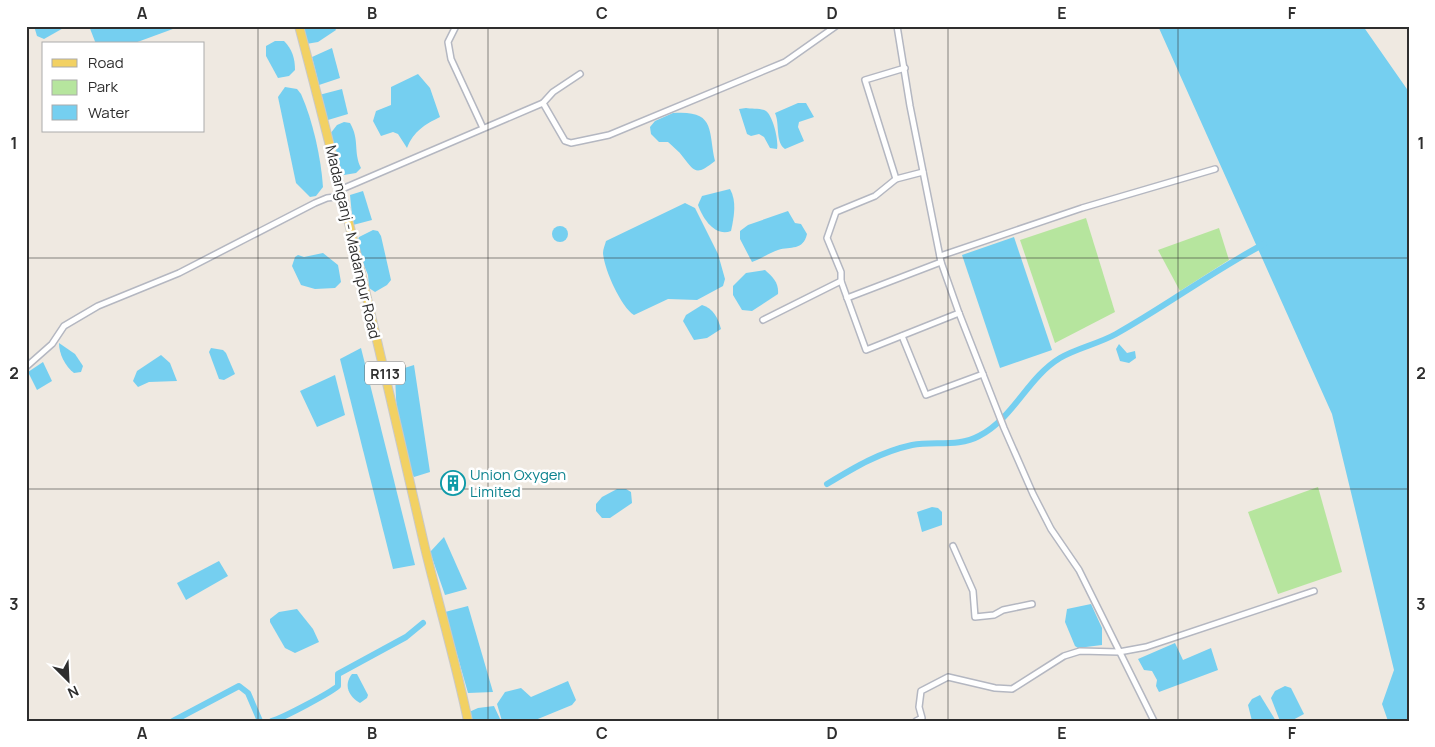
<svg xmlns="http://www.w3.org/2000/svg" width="1435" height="747" font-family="Manrope,sans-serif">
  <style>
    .green { fill: #b6e59e }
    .water { fill: #75cff0 }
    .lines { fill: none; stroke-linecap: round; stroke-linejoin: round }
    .canal { stroke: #75cff0; stroke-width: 6 }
    .minor-casing { stroke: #b4b7c1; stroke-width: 8 }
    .primary-casing { stroke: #c9c9c9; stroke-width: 10 }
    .minor { stroke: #fff; stroke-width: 5 }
    .primary { stroke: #f2d163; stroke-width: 8 }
    .grid { fill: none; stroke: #2e2e2e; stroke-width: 1; stroke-opacity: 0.55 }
    .labels { text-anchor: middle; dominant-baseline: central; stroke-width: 5; stroke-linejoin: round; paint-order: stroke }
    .shield { fill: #fff; stroke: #6d6d6d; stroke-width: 1 }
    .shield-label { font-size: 14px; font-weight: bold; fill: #2e2e2e }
    .street-label { font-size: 15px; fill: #2e2e2e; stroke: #fff }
    .culture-label { font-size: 15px; fill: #0d838f; stroke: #fff; text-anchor: start }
    .neatline { fill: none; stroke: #2e2e2e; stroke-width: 2 }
    .grid-label { font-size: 16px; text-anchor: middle; font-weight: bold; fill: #2e2e2e }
  </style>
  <rect width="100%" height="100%" fill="#efe9e1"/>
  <!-- green -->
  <g class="green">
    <polygon points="1086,218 1115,312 1055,343 1020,240"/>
    <polygon points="1219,228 1229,260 1180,291 1158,250"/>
    <polygon points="1318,487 1342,572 1278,594 1248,512"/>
  </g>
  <!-- water -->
  <g class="water">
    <polygon points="34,26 67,26 44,39 37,36"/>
    <polygon points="89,26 181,26 132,44 96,44"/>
    <polygon points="302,26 334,26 336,30 318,42 306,44"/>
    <polygon points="1158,26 1363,26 1409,92 1409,721 1388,721 1382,704 1394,670 1332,414"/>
    <path d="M275 41H284C292 49 295 58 295 70L289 76 278 78 266 56V46Z"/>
    <polygon points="332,48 340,78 319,85 312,57"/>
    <path d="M418 74 430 88 440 117C424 125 414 131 407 148L398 134 393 132 381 136 373 121 376 111 391 105V87Z"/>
    <path d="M285 87 297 89 301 94C313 121 321 158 323 187L316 196 310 197 296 183 278 97Z"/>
    <polygon points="342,89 348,114 328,120 319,95"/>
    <path d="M798 103H806L814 117 799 122 798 127 804 141 785 149C775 142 780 124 775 113Z"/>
    <path d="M746 108C751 109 761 108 766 111 773 116 779 141 777 149L770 148 764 137 759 134 751 136 747 134 739 109Z"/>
    <path d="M673 113C716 110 708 130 715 161 696 176 695 172 683 157 679 151 673 147 668 142H659L651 134 650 127 655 121Z"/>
    <path d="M344 122 350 123C360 140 353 152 361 168L356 173 344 175 338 170 330 134 337 125Z"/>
    <path d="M730 189C737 201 734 217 731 231 715 237 703 219 698 205L702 196Z"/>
    <polygon points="363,191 372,220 353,225 350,195"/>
    <path d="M685 203 695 208 718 254 725 279 723 286 697 300 668 299 634 315C621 307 604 269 603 253 603 249 605 245 606 241Z"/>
    <path d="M788 211 795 223 801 224 807 234C803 251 791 246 778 250 769 253 761 259 752 262L740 239V231L748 225Z"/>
    <circle cx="560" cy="234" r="8"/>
    <polygon points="373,230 378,231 381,236 391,280 387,285 375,292 369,288 368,275 356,246 359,237"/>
    <polygon points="1014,237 1052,350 1000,368 962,255"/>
    <polygon points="323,253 338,265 341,282 335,288 315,289 301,285 292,266 295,257 298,255 304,257"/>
    <path d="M765 270C773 277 779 283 778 294L752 311 742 310 733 295V286L746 273Z"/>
    <path d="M702 305C713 308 718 318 721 329L707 338 694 340 683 321 686 315Z"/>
    <path d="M59 343 75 354 83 366 81 372 74 373C65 366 59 354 59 343Z"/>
    <polygon points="1119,344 1127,353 1135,351 1136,358 1129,363 1120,361 1116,349"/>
    <polygon points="211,348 223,350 226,353 235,374 224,380 219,379 209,352"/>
    <polygon points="361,348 415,565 393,569 340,359"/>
    <polygon points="161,355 170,363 177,381 149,382 138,387 133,381 137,371"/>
    <polygon points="43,362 52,381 37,390 28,372"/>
    <path d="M414 365 430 472 414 477C397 451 396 402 395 371Z"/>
    <polygon points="335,375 345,415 317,427 300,391"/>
    <polygon points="617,489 626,489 631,492 632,503 610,518 602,518 596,511 596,504 602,497"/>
    <polygon points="932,507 938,508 942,512 942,525 922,532 917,512"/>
    <polygon points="444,537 467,589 445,595 430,552"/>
    <polygon points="219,561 228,576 186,600 177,583"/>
    <polygon points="1091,604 1102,628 1102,645 1078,648 1075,646 1065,622 1067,609"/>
    <polygon points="468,606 493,692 468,693 445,612"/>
    <polygon points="297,609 313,629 319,642 295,653 285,648 270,622 270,619 279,612"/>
    <polygon points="1175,643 1183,660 1211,648 1218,670 1159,692 1156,686 1157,680 1152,671 1144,670 1138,659"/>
    <path d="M352 674H357L368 695 367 698 360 703C349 697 343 685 352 674Z"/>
    <polygon points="568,681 576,700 572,705 533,721 502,721 497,704 505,692 521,688 531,697"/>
    <polygon points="1285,686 1291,688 1304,714 1291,721 1280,721 1271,698 1275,691"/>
    <polygon points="1260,695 1276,721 1252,721 1248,705 1252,699"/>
    <polygon points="494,706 501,721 471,721 469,712 478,708"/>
  </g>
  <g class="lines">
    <!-- canal -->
    <g class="canal">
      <path d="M827 484C855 467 880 452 912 445 934 441 959 447 979 436 1014 418 1027 378 1060 358 1077 348 1098 344 1116 334 1166 306 1213 271 1264 244"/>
      <polyline points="173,721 239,686 248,693 260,721"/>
      <path d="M272 721C283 718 330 693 338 686V674L406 637 423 623"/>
    </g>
    <defs>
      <g id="minor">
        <polyline points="456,26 448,42 451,59 483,128"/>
        <polyline points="897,26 910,106 941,262 959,313 1004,428 1033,494 1051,529 1079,570 1154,721"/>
        <polyline points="543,103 553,92 580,74"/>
        <polyline points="896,179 865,80 905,68"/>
        <polyline points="342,189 543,103 565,141 571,143 609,135 785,62 836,26"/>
        <polyline points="940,256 1082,208 1215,169"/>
        <polyline points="841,281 841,272 827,238 836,212 875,196 896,179 923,172"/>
        <polyline points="847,298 941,262"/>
        <polyline points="763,320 841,281 866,350 959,313"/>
        <polyline points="902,336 926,395 983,374"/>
        <polyline points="26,367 52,344 64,326 98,306 179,273 315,203 327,198 343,196"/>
        <polyline points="953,546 973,591 975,617 994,615 1003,610 1032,604"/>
        <polyline points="916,721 922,718 919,707 921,691 948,677 995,688 1012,689 1064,656 1080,651 1119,652 1146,647 1314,591"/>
      </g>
      <path id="primary" d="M299 26C345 199 385 374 425 548 439 606 456 663 468 721"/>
    </defs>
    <!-- minor casing -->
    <use href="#minor" class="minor-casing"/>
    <!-- primary casing -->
    <use href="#primary" class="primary-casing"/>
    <!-- minor -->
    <use href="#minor" class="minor"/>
    <!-- primary -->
    <use href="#primary" class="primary"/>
  </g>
  <!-- grid -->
  <path class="grid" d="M258 26V721M488 26V721M718 26V721M948 26V721M1178 26V721M26 258H1409M26 489H1409"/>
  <!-- icons -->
  <defs>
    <symbol id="building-ring" viewBox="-11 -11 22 22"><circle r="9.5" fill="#fff" stroke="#0f9aa8" stroke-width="1.5"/><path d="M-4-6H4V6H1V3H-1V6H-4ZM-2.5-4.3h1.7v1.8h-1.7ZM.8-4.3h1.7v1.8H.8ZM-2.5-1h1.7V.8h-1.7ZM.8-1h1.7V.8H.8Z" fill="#0f9aa8"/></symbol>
  </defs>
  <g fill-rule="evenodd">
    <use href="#building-ring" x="439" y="469" width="28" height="28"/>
  </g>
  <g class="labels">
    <!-- shield labels -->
    <rect class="shield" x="365" y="361.5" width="40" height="23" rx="4"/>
    <g class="shield-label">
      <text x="385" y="373">R113</text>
    </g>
    <!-- street labels -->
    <g class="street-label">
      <text transform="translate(353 242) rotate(77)">Madanganj - Madanpur Road</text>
    </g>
    <!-- culture labels -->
    <g class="culture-label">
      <text x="470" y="474">Union Oxygen<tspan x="470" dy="17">Limited</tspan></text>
    </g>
  </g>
  <!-- border -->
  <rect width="1435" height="747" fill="none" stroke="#ffffff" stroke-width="55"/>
  <!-- legend -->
  <rect x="42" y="42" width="162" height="90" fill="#ffffff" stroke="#ababab"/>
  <rect x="52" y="59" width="25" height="8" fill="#f2d163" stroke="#ababab"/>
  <text x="88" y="68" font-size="15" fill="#2e2e2e">Road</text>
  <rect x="52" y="80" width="25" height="15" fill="#b6e59e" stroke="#ababab"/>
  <text x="88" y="92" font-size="15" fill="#2e2e2e">Park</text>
  <rect x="52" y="105" width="25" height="15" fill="#75cff0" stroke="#ababab"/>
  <text x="88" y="118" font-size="15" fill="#2e2e2e">Water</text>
  <!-- north arrow -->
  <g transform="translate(68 680) rotate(156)" stroke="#ffffff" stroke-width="4" paint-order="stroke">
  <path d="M0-4L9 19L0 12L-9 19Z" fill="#2e2e2e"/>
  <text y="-8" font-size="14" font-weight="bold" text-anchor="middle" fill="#2e2e2e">N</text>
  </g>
  <rect x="28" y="28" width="1380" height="692" class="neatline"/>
  <g class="grid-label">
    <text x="142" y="19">A</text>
    <text x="372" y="19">B</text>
    <text x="602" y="19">C</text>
    <text x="832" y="19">D</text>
    <text x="1062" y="19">E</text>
    <text x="1292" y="19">F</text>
    <text x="14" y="149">1</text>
    <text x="1421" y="149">1</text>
    <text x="14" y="379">2</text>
    <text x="1421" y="379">2</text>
    <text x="14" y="610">3</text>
    <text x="1421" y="610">3</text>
    <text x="142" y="739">A</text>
    <text x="372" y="739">B</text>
    <text x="602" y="739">C</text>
    <text x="832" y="739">D</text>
    <text x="1062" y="739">E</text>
    <text x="1292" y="739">F</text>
  </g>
</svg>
